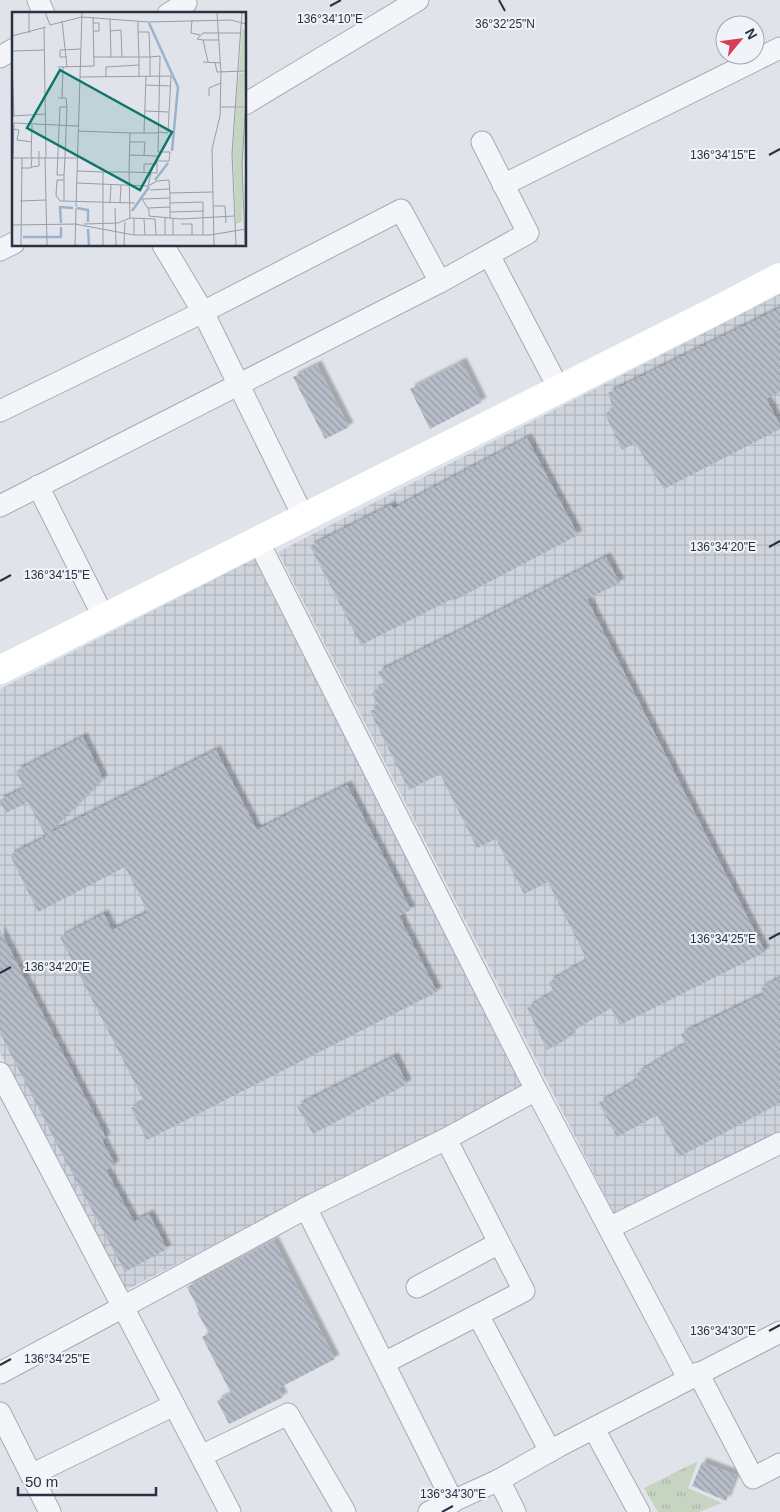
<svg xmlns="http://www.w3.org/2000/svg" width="780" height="1512" font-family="Helvetica,sans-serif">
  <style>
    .industrial { fill: url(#industrial-grid) }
    .grass { fill: url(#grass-tufts) }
    .building { fill: url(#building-back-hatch); filter: url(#shadow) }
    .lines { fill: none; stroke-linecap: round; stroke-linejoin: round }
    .street-casing { stroke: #a5abb5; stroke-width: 23 }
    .street { stroke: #f3f5f8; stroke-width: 21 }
    .secondary { stroke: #fff; stroke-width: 28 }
    .ticks { fill: none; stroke: #283243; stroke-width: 2 }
    .inset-river { fill: none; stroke: #9ab2cc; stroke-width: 2.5 }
    .inset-road { fill: none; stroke: #969da7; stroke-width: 1 }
    .view { fill: #0f766e; fill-opacity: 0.15; stroke: #0f766e; stroke-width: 2.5 }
    .inset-edge { fill: none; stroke: #283243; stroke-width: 2.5 }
    .ticks-label { font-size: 12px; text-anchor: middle; fill: #283243; stroke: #f0f3f7; stroke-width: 4; stroke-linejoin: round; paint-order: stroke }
  </style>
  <defs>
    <pattern id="industrial-grid" width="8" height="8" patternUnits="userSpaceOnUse" patternTransform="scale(1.25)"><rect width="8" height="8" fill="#ced3dc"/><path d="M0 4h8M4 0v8" fill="none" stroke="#b1b6be"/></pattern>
    <pattern id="grass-tufts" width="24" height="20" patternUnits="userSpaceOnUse" patternTransform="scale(1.25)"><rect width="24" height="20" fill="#c6d4c1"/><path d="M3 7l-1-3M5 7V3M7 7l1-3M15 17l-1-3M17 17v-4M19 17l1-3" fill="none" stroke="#aab6a7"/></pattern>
    <pattern id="building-back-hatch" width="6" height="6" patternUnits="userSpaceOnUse" patternTransform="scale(1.25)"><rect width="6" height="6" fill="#b7bdc8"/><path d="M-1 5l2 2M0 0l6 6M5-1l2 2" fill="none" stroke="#959aa4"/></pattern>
    <filter id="shadow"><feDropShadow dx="4.5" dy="-4.5" stdDeviation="1" flood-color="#0004"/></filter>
  </defs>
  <rect width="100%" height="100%" fill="#e0e4ea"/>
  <!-- industrial -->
  <g class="industrial">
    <polygon points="780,294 780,1131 615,1215 278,552"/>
    <polygon points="254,559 523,1087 122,1292 0,1053 0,689"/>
  </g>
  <!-- grass -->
  <polygon class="grass" points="698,1461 688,1488 722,1503 699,1512 658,1512 644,1488"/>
  <!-- building -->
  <g class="building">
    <polygon points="780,308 780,392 766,399 780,425 780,429 664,489 635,443 622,450 605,414 613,408 608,393"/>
    <polygon points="462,362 482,402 430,429 410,389"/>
    <polygon points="317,365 349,427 325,439 293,377"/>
    <polygon points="527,438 578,535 453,601 452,599 361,645 310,546 391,505 393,509"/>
    <polygon points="606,557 620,583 587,599 765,952 620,1025 611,1008 568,1034 570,1037 547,1050 527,1008 554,992 549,982 587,960 548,882 524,894 496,839 477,848 440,774 409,790 370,711 379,707 372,693 384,683 378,672"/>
    <polygon points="83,737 103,779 48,834 216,750 257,830 347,785 411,910 399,916 437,992 147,1140 131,1108 144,1101 60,937 104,914 112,930 148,912 125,867 38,912 10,855 46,837 28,802 6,813 0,802 0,800 24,788 16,771"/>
    <polygon points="0,930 106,1138 102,1140 115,1165 106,1170 134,1222 149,1214 167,1249 125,1272 64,1158 0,1033"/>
    <polygon points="780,978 780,1103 679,1157 657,1115 617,1137 599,1103 639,1079 636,1074 685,1044 681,1034 764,994 761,988"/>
    <polygon points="394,1057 407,1084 313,1134 297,1106"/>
    <polygon points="274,1241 335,1359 279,1388 283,1397 229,1424 217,1401 231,1393 202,1337 209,1333 197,1312 199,1311 187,1287"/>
    <polygon points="702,1462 736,1475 726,1501 692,1486"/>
  </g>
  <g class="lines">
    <defs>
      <g id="street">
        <polyline points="38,0 44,14"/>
        <polyline points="168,14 186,3"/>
        <polyline points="0,57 14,49"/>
        <polyline points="245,104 418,0"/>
        <polyline points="503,185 780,48"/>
        <polyline points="163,245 203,312 304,518"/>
        <polyline points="0,250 14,243"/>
        <polyline points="489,255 559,389"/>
        <polyline points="440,282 528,233 482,142"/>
        <polyline points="0,411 203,312 401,210 440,282 0,506"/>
        <polyline points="38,486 104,618"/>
        <polyline points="258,541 536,1090"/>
        <polyline points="0,1073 123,1307 306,1208 446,1139 536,1090 688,1378"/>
        <polyline points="306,1208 453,1502"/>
        <polyline points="609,1228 780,1143"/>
        <polyline points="417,1287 499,1243"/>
        <polyline points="478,1315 550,1451"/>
        <polyline points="384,1363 524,1291 446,1139"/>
        <polyline points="0,1373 123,1307 230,1512"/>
        <polyline points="698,1373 753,1478 780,1464"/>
        <polyline points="0,1413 50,1512"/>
        <polyline points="594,1429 639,1512"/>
        <polyline points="201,1456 288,1414 345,1512"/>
        <polyline points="31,1475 174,1405"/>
        <polyline points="429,1512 499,1480"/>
        <polyline points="515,1512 499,1480 559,1446 780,1332"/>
      </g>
    </defs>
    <!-- street casing -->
    <use href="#street" class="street-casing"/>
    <!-- street -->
    <use href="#street" class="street"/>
    <!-- secondary -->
    <polyline class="secondary" points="0,670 719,309 780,277"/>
  </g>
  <!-- ticks -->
  <path class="ticks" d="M499 0 505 11M330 6 341 0M769 155 780 149M769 547 780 541M0 581 11 575M769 939 780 933M0 973 11 967M769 1331 780 1325M0 1365 11 1359M442 1512 453 1506"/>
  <!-- overview -->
  <g transform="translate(12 12)">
    <rect width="234" height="234" fill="#e0e4ea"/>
    <path d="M230 16 234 18V58L227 59ZM234 60 232 94H224L227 61ZM224 96H232L230 210 224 212 221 139Z" fill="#c6d4c1"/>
    <path class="inset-river" d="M137 11 166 75 160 139M143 168 156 151M65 196 76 198V210M120 199 137 175M49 211 48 195 61 196M76 217 77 233M11 225H49V215"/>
    <path class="inset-road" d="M33 0 38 13 70 5 136 10 219 8 234 12M98 7 99 45H127L126 20M180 8 179 21 188 23M50 9 55 55M81 11H87V19H81M32 16 34 145M98 19 109 18 110 45M17 21V0M0 24 34 15M191 28 185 27 191 21H229M0 39 32 38M55 45H48V38L69 37M82 45H99M191 50 209 51M196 50 191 28H207M203 50 205 60 234 59M0 55 2 104M46 55 82 54 81 5M127 64V45H138V64M68 65 159 64 156 121 146 120M94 65V55L127 53M134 73 158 74M197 84V76L209 71M46 86H54L55 95M50 86 51 55M209 95H234M133 99 157 100M1 104 33 102M0 117 7 118 5 128 20 130M66 119 118 121M132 121 134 64M118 130H133L132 143M118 143 145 144M19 145 20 113M33 145 35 233M0 146H65M1 146 2 111 66 114M19 155 27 154V139M9 156H19L20 145M65 159 91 160M132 161V152H145M52 168V163L53 145 55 95H48L45 163H52M64 171 136 174 139 161M136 174 145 169 157 168 158 181M138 178 157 177M8 189 34 188M52 189V168H45L44 183 48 189 123 191M98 191 99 173M108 191 109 173M158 191 191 190V223M201 194H213L214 211M64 195 70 0M103 196 104 233M136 196 158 195M158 200 192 199M137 204 169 207 222 204M137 204V198L130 187 158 186M118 206 117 160 145 161V149H157L158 140H146L148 44 138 45 137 20H126V10M158 206V181L201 180M132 207 133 223M161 207V223M63 212 122 223H198L234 217M72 212 106 211 118 206 143 207 144 223M169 212H180V223M0 213 65 212M122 223V207M153 223V206M9 233 10 146M63 233 64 196M91 233V160H117L118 121H146M112 233 113 210M202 233 200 137 208 104 209 61 205 0M224 233 220 142 230 0M233 233 230 153 234 85"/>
    <path class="view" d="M48 58 160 120 128 178 15 116Z"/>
    <rect width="234" height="234" class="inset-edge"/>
  </g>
  <g class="ticks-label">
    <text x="330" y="23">136°34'10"E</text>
    <text x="505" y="28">36°32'25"N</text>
    <text x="723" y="159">136°34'15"E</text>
    <text x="723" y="551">136°34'20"E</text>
    <text x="57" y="579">136°34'15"E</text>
    <text x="723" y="943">136°34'25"E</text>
    <text x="57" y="971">136°34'20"E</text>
    <text x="723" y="1335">136°34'30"E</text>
    <text x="57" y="1363">136°34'25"E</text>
    <text x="453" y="1498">136°34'30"E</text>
  </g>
  <!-- north arrow -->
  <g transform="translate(740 40) rotate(61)"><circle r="24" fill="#f0f3f7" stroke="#a0a6af"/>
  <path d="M0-4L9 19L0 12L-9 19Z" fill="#d63f57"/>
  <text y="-8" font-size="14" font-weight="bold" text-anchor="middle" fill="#283243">N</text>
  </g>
  <!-- scale -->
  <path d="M18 1487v8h138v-8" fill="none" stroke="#283243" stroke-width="2.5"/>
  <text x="25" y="1487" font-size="15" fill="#283243" stroke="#f0f3f7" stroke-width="4" paint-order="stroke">50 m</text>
</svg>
